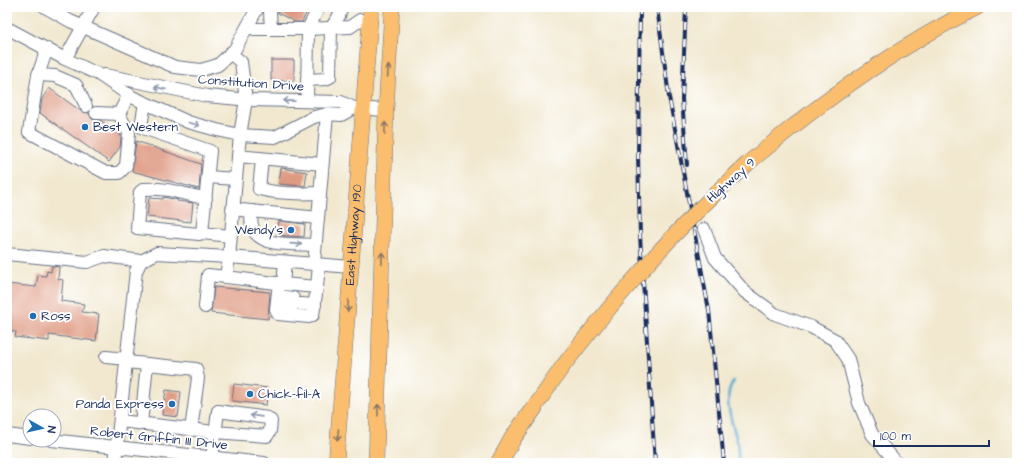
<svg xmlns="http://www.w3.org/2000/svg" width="1024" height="470" font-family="'Architects Daughter',sans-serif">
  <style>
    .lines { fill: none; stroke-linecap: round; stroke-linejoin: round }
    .stream { stroke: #56abd2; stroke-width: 2.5 }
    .building { fill: #df9a82 }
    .minor-casing { stroke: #667086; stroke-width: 14 }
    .major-casing { stroke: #667086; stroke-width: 16 }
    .highway-casing { stroke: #667086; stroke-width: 18 }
    .minor { stroke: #fff; stroke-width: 12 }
    .major { stroke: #fabe6e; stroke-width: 15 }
    .highway { stroke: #fabe6e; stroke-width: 17 }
    .rail-casing { stroke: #1b2f5e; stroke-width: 4 }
    .rail { stroke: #fff; stroke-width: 2.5; stroke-dasharray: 8; stroke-linecap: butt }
    .major-bridge-casing { stroke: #667086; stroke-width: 16; stroke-linecap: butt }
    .major-bridge { stroke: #fabe6e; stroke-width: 15 }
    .oneway { stroke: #8a7666 }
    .oneway2 { stroke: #8d97ae }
    .poi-dot { fill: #1f6fb2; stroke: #fff; stroke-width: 1.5 }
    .labels { text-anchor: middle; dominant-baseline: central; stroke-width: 4; stroke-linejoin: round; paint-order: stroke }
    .street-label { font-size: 13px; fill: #1b2f5e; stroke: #fff }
    .poi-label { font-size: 13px; fill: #1b2f5e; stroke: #fff; text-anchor: start }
  </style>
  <rect width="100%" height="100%" fill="#fff"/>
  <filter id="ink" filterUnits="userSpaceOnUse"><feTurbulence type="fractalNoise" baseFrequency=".025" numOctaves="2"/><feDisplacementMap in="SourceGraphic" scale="8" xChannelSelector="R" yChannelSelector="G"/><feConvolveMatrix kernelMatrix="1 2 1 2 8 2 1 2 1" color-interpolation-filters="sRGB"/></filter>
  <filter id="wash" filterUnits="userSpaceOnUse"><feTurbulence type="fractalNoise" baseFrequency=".012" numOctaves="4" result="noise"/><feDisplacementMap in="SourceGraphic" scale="16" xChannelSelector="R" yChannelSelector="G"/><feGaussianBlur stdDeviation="0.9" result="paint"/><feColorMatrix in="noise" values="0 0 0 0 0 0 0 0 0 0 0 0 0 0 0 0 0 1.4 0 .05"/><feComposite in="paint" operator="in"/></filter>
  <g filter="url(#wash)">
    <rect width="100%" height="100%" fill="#f1e8cf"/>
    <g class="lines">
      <!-- stream -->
      <path class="stream" d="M734 381C721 397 733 424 737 441 738 448 738 456 739 463"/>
    </g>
    <g id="blocks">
      <!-- building -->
      <g class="building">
        <polygon points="279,7 309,7 302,22 295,22 278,13"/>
        <polygon points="271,60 294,60 294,81 271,80"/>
        <polygon points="49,88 82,112 89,113 92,119 101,121 121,135 120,147 109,162 40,113 42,99"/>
        <polygon points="136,141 201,164 199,189 132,171"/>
        <polygon points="281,168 307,172 305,186 279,184"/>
        <polygon points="163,197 178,200 177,201 193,203 191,222 147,217 149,198 163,199"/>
        <polygon points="279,221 305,224 304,237 277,235"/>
        <polygon points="52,266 59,267 58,279 63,280 61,301 84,304 82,312 99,314 96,341 49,335 49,341 15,337 16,332 7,331 7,284 36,287 38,275 46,276 47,271 51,272"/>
        <polygon points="214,287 270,292 268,319 211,313"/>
        <polygon points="234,384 268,388 266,405 232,401"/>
        <polygon points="166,390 181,392 178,417 162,415"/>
      </g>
    </g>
  </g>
  <g filter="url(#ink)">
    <use href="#blocks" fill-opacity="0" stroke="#667086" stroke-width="1"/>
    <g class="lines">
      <defs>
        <g id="minor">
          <polyline points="45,7 70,21 175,67 201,70 218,65 235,49 258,7"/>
          <polyline points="248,26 254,29 308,29 319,7"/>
          <polyline points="7,28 65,59 98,74 132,97 188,122 217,130 240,135 275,137 314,117 327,114 341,115 354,108"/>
          <polyline points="271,29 270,12 272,7"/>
          <polyline points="47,49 38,75 29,132 106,173 119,173 126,166 129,133 119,114 129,94"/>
          <polyline points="230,53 241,62 246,100 240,135 229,257 351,267"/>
          <polyline points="65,59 94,7"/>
          <polyline points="38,75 55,76 76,85 86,106"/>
          <polyline points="105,75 207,96 250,100 341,102 354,108 386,110"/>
          <polyline points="307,80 326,79 330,77 331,28 339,16 342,7"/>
          <polyline points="307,101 308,29 350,27 360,20 370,21"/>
          <path d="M145 103 141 126 143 128 210 151 202 233 199 234 137 228 140 192 144 189C169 187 183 195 206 198"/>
          <polyline points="96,113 119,114"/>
          <polyline points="238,156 322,164"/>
          <path d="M262 159 259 189C279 194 299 194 320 193"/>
          <polyline points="208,177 235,179"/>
          <polyline points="232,209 318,218"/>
          <path d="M252 211C245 250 289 243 315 245"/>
          <polyline points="704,229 715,258 745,292 775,314 811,327 835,340 848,359 859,403 872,434 897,463"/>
          <polyline points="202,233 230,236"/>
          <polyline points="7,254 87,262 104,256 141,261 157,253 229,257 226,277 208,275 205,307"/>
          <polyline points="314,264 327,114"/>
          <polyline points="226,277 283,284 285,262"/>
          <polyline points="279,283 276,309 278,314 309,317 313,315 317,287"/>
          <polyline points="283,284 317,287 319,265"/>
          <polyline points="278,296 293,298"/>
          <polyline points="301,304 315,305"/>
          <polyline points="277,305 292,307"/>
          <polyline points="106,357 127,359"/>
          <polyline points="126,362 147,364 141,424"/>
          <polyline points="147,364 196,369 198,378 191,430"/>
          <polyline points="120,421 215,432 267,436 270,431 271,421 268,418 218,411 212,458"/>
          <polyline points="7,435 30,438"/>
          <polyline points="51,440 264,463"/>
          <polyline points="115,463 136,271 141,261"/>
        </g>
        <g id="major">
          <path d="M747 164C818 104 894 48 978 7"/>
          <polyline points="534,408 563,366"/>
          <path id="s1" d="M336 463 371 7"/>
          <polyline points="376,463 386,110 392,7"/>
        </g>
        <polyline id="highway" points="499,463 513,438 534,408"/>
      </defs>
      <!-- minor casing -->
      <use href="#minor" class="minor-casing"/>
      <!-- major casing -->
      <use href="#major" class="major-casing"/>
      <!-- highway casing -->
      <use href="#highway" class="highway-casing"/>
      <!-- minor -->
      <use href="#minor" class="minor"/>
      <!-- major -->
      <use href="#major" class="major"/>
      <!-- highway -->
      <use href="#highway" class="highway"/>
      <defs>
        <g id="rail">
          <polyline points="640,7 638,155 640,236 655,463"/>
          <polyline points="657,7 669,97 709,310 724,463"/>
          <polyline points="686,7 682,99 687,165"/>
        </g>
      </defs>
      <!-- rail casing -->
      <use href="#rail" class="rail-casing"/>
      <!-- rail -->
      <use href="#rail" class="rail"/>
      <defs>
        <path id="major-bridge" d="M563 366C619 293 679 225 747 164"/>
      </defs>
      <!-- major-bridge casing -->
      <use href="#major-bridge" class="major-bridge-casing"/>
      <!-- major-bridge -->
      <use href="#major-bridge" class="major-bridge"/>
    </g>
    <!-- one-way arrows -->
    <defs><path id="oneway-shaft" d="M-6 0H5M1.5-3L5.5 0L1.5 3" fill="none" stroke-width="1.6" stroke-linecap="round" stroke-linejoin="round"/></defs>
    <g class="oneway">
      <use href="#oneway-shaft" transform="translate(388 71) rotate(-86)"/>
      <use href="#oneway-shaft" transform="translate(385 128) rotate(-89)"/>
      <use href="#oneway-shaft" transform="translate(382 258) rotate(-89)"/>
      <use href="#oneway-shaft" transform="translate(348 306) rotate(94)"/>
      <use href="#oneway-shaft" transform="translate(378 410) rotate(-89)"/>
      <use href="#oneway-shaft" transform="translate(338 435) rotate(94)"/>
    </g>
    <g class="oneway2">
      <use href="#oneway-shaft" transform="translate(160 88) rotate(-167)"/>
      <use href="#oneway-shaft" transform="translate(289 101) rotate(-179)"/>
      <use href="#oneway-shaft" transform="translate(194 124) rotate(15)"/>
      <use href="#oneway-shaft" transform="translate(296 244) rotate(4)"/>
      <use href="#oneway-shaft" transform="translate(256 416) rotate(-172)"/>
    </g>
  </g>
  <!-- markers -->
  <g class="poi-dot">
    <circle cx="85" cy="127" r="4"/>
    <circle cx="291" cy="230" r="4"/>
    <circle cx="33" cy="316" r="4"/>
    <circle cx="250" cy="394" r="4"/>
    <circle cx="172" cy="404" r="4"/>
  </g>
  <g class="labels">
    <!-- street labels -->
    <g class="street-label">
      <text transform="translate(251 83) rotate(4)">Constitution Drive</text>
      <text transform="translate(731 180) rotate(-42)">Highway 9</text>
      <text stroke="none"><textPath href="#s1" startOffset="229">East Highway 190</textPath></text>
      <text transform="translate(159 438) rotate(6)">Robert Griffin III Drive</text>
    </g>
    <!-- poi labels -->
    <g class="poi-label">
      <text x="93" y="127">Best Western</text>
      <text x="283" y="230" text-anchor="end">Wendy's</text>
      <text x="41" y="316">Ross</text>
      <text x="258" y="394">Chick-fil-A</text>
      <text x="164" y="404" text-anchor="end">Panda Express</text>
    </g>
  </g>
  <!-- margin -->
  <rect width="1024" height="470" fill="none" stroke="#fff" stroke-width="24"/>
  <!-- north arrow -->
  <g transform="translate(42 428) rotate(98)"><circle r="19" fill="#ffffff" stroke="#a4acbf"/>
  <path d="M0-3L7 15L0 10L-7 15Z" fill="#1f6fb2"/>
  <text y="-6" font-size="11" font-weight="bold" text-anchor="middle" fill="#1b2f5e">N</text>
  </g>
  <!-- scale -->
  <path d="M874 440v6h115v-6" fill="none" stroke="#1b2f5e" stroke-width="2"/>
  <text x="880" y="440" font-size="12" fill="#1b2f5e" stroke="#ffffff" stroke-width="3" paint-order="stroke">100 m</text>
</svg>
